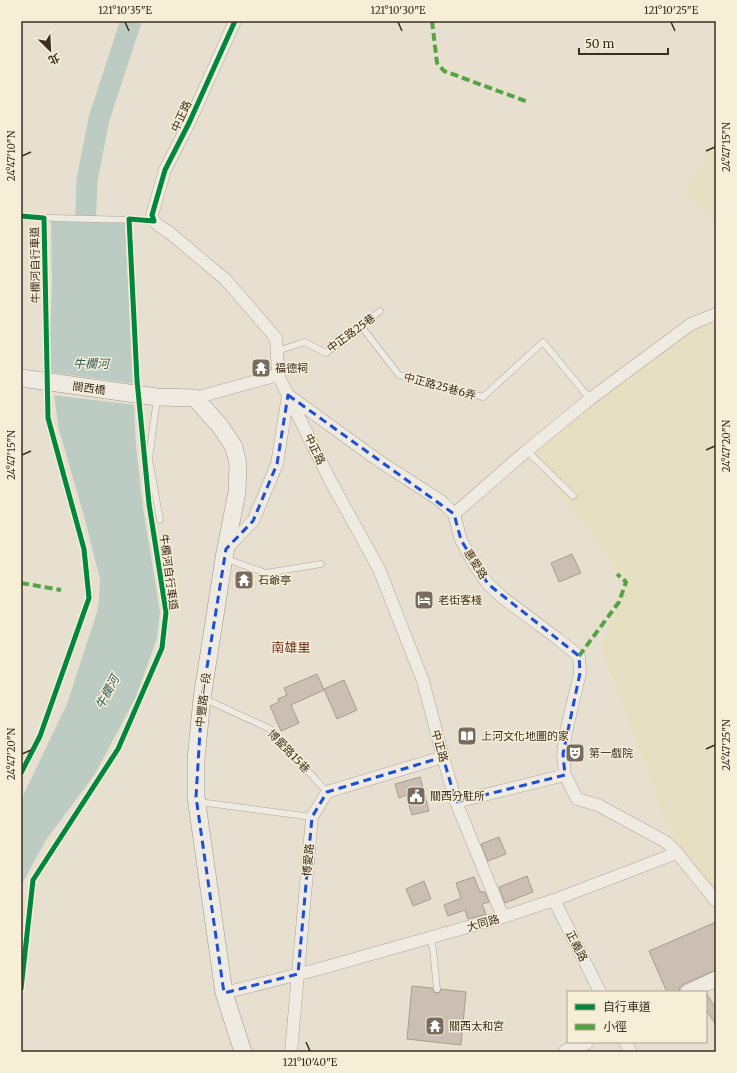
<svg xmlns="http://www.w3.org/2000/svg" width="737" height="1073" font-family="Merriweather,'Noto Sans TC',serif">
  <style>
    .farmland { fill: #e6dfc2 }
    .water { fill: #bcccc2 }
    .pier { fill: #e7e0d1 }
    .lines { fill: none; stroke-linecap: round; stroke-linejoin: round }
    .river { stroke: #bcccc2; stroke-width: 21 }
    .building { fill: #cbbeb2; stroke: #a89c90 }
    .service-casing { stroke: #ada599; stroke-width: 7 }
    .minor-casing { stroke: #ada599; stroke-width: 13 }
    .tertiary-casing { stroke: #ada599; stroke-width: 16 }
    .secondary-casing { stroke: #9c958a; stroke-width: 18 }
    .service { stroke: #efebe3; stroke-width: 6 }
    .minor { stroke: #efebe3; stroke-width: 12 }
    .tertiary { stroke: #efebe3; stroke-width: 15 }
    .secondary { stroke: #efebe3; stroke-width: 17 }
    .quiet { stroke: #54a441; stroke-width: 4; stroke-dasharray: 8 4; stroke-linecap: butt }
    .cycleway-casing { stroke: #f7eed8; stroke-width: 8 }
    .cycleway { stroke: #00873e; stroke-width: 5 }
    .marked { fill: none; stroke: #1d4ed8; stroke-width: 3; stroke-dasharray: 8 5; stroke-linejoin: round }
    .ticks { fill: none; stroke: #3d2e20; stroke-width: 1.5 }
    .labels { text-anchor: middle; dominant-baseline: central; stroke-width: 3; stroke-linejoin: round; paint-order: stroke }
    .street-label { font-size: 11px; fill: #3d2e20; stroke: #f7eed8 }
    .poi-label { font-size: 11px; fill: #3d2e20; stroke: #f7eed8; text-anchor: start }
    .water-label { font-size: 12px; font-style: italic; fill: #2f5d5a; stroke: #f7eed8 }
    .quarter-label { font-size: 13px; fill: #6b2d1e; stroke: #f7eed8 }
    .neatline { fill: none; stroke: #3d2e20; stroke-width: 1.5 }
    .ticks-label { font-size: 10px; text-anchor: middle; fill: #3d2e20 }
  </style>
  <rect width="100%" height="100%" fill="#e7e0d1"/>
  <!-- farmland -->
  <g class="farmland">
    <polygon points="716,140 716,220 681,191"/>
    <polygon points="716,317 716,888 677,853 601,648 626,582 527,451 685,323"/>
  </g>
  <!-- water -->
  <polygon class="water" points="51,221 125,223 136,446 143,507 160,612 157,638 136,697 95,774 46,840 23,882 21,900 21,800 67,704 97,612 99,600 100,579 84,516 59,430 49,359 52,282"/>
  <!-- pier -->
  <polygon class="pier" points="49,372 135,384 136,405 52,395"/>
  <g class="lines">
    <!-- river -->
    <polyline class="river" points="86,244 85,235 87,180 99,119 131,21"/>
  </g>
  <!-- building -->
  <g class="building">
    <polygon points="572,554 581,573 559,582 551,563"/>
    <polygon points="317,674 324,690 291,705 299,723 281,731 270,706 279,702 278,699 287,695 284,688"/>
    <polygon points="344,680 357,710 337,719 324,689"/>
    <polygon points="420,777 429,811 412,815 406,795 399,798 395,784"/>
    <polygon points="499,837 506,854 488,861 481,844"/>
    <polygon points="527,876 533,892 505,903 499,887"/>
    <polygon points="474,877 480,892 482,891 482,893 485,892 489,902 482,904 486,914 468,919 465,910 448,916 444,905 461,898 456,883"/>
    <polygon points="424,881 431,899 413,906 406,889"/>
    <polygon points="716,922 716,970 684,984 680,987 679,992 667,992 649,951"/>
    <polygon points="412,986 432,988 434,992 437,993 440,992 441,989 466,992 461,1045 407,1039"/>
    <polygon points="706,993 716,1008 716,1025 706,1010"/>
  </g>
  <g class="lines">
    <defs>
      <g id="service">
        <path d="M21 216C65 220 110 218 154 221"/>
        <polyline points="361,326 399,375 483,397 543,342 590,399"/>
        <polyline points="277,351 305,342 326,353 380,311"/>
        <polyline points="157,398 149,459 160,520"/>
        <polyline points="527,451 573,496"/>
        <polyline points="226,559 266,573 321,564"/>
        <polyline points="203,698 270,729 327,792"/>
        <polyline points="199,802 312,817"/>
        <polyline points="430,938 433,949 437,989"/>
      </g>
      <g id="minor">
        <polyline points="235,21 189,123 165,170 152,215 154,221 158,225 170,233 226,280 276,338 278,375 331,482 379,569 423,681 443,757 456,802 503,917"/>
        <polyline points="195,398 278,375"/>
        <polyline points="454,514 524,453 590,399 691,324 716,314"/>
        <polyline points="226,549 253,521 277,464 288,395 379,461 441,501 454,514 461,540 474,564 488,584 503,598 558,639 579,656 580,673 566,732 563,754 565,775 456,802"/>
        <polyline points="565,775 577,799 598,805 666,842 677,853 716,901"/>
        <polyline points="554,900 600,992"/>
        <polyline points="224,993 319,969 503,917 554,900 677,853"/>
        <polyline points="625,1042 631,1052"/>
        <polyline points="291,1052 312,817 327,792 443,757"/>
      </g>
      <g id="tertiary">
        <polyline points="688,992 716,979"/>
        <polyline points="566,1052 586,1042"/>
      </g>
      <polyline id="secondary" points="21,378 157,397 195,398 220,426 234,447 238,464 237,492 224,558 202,698 196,760 196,797 224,993 243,1052"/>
    </defs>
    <!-- service casing -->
    <use href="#service" class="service-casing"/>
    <!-- minor casing -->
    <use href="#minor" class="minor-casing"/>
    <!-- tertiary casing -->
    <use href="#tertiary" class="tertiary-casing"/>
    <!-- secondary casing -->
    <use href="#secondary" class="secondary-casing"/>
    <!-- service -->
    <use href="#service" class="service"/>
    <!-- minor -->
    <use href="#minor" class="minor"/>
    <!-- tertiary -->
    <use href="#tertiary" class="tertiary"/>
    <!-- secondary -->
    <use href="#secondary" class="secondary"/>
    <!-- quiet -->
    <g class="quiet">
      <polyline points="432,21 437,63 444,71 528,102"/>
      <polyline points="21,583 61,590"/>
      <polyline points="579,656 619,602 626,582 617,574"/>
    </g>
    <defs>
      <g id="cycleway">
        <polyline points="21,216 44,218 48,418 84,549 89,598 40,736 21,773"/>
        <polyline points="21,989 33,880 118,749 162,648 166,612 149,504 137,380 129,219 154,221 152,215 165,170 189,123 235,21"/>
      </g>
    </defs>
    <!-- cycleway casing -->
    <use href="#cycleway" class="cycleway-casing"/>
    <!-- cycleway -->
    <use href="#cycleway" class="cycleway"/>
  </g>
  <!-- marked area -->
  <path class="marked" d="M288 395 454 514 461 540 488 584 579 656 580 673 563 754 565 775 456 802 443 757 327 792 312 817 298 974 224 993 196 797 202 698 226 549 253 521 277 464Z"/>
  <!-- ticks -->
  <path class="ticks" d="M125 22 129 31M398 22 402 31M671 22 675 31M706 151 715 147M22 156 31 152M706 450 715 446M22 455 31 451M706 749 715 745M22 754 31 750M306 1042 310 1051"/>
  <!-- icons -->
  <defs>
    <symbol id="temple-square" viewBox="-11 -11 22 22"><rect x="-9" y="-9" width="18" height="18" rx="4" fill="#786c5e" stroke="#f7eed8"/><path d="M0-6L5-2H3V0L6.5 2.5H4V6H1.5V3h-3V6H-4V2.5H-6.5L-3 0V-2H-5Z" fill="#fff"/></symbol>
    <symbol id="hotel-square" viewBox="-11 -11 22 22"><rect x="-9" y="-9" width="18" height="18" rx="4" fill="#786c5e" stroke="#f7eed8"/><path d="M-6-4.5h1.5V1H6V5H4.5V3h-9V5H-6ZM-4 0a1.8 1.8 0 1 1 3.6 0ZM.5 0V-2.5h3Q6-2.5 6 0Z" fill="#fff"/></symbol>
    <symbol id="library-square" viewBox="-11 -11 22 22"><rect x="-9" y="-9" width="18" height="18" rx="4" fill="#786c5e" stroke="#f7eed8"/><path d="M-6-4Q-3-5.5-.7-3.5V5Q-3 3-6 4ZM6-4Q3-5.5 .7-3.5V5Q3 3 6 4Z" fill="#fff"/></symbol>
    <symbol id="theatre-square" viewBox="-11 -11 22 22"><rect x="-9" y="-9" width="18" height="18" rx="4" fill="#786c5e" stroke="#f7eed8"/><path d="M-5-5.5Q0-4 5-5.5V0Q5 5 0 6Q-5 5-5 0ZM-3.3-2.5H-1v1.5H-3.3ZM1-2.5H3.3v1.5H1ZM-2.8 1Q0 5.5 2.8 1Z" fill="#fff"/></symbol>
    <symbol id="civic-square" viewBox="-11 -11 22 22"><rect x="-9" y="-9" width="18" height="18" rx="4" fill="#786c5e" stroke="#f7eed8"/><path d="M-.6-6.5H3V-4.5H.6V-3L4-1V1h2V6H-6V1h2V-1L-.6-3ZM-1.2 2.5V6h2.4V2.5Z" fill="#fff"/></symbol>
  </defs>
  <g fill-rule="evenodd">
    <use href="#temple-square" x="250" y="357" width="22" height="22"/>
    <use href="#temple-square" x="233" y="569" width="22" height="22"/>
    <use href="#hotel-square" x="413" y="589" width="22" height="22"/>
    <use href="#library-square" x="456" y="725" width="22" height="22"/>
    <use href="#theatre-square" x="564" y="742" width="22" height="22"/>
    <use href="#civic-square" x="405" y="785" width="22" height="22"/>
    <use href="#temple-square" x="424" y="1015" width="22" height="22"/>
  </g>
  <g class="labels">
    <!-- street labels -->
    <g class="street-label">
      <text transform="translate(181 116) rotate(-65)">中正路</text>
      <text transform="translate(35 265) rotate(-91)">牛欄河自行車道</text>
      <text transform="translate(351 333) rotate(-36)">中正路25巷</text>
      <text transform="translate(440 386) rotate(15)">中正路25巷6弄</text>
      <text transform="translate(89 388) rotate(8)">關西橋</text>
      <text transform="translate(315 449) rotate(64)">中正路</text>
      <text transform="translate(476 564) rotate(58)">惠愛路</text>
      <text transform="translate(169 572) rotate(82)">牛欄河自行車道</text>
      <text transform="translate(203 700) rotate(-83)">中豐路一段</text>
      <text transform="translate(440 746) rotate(75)">中正路</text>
      <text transform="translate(289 751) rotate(46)">博愛路15巷</text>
      <text transform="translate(308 860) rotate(-85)">博愛路</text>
      <text transform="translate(483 923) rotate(-16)">大同路</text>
      <text transform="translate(577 946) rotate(63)">正義路</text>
    </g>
    <!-- poi labels -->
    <g class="poi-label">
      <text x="275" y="368">福德祠</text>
      <text x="258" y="580">石爺亭</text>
      <text x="438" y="600">老街客棧</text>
      <text x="481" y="736">上河文化地圖的家</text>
      <text x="589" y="753">第一戲院</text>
      <text x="430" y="796">關西分駐所</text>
      <text x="449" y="1026">關西太和宮</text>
    </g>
    <!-- water labels -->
    <g class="water-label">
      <text x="91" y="363">牛欄河</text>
      <text transform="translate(107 692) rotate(-62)">牛欄河</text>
    </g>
    <!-- quarter labels -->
    <g class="quarter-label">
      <text x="291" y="647">南雄里</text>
    </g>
  </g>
  <!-- border -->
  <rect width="737" height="1073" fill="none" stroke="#f7eed8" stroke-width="44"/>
  <!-- legend -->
  <rect x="567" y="991" width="140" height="52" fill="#f7eed8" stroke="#ada18e"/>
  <rect x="575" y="1004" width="20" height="6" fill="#00873e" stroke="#ada18e"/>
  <text x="603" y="1011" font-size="12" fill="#3d2e20">自行車道</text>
  <rect x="575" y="1024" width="20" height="6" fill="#54a441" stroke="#ada18e"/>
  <text x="603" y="1031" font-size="12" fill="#3d2e20">小徑</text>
  <!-- north arrow -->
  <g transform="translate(50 50) rotate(156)" stroke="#f7eed8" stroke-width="3" paint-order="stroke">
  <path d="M0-3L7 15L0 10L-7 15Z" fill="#3d2e20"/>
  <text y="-6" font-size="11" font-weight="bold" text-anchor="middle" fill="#3d2e20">北</text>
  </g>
  <!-- scale -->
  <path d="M579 48v6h89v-6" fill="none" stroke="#3d2e20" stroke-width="2"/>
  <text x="585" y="48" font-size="12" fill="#3d2e20" stroke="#f7eed8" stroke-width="3" paint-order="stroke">50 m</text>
  <rect x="22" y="22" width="693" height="1029" class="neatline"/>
  <g class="ticks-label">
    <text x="125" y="14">121°10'35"E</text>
    <text x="398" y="14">121°10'30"E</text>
    <text x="671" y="14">121°10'25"E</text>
    <text transform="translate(726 147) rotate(-90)" y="4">24°47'15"N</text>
    <text transform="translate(11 156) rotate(-90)" y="4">24°47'10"N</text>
    <text transform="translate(726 446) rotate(-90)" y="4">24°47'20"N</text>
    <text transform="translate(11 455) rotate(-90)" y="4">24°47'15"N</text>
    <text transform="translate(726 745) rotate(-90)" y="4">24°47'25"N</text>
    <text transform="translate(11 754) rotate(-90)" y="4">24°47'20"N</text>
    <text x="310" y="1066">121°10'40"E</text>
  </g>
</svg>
